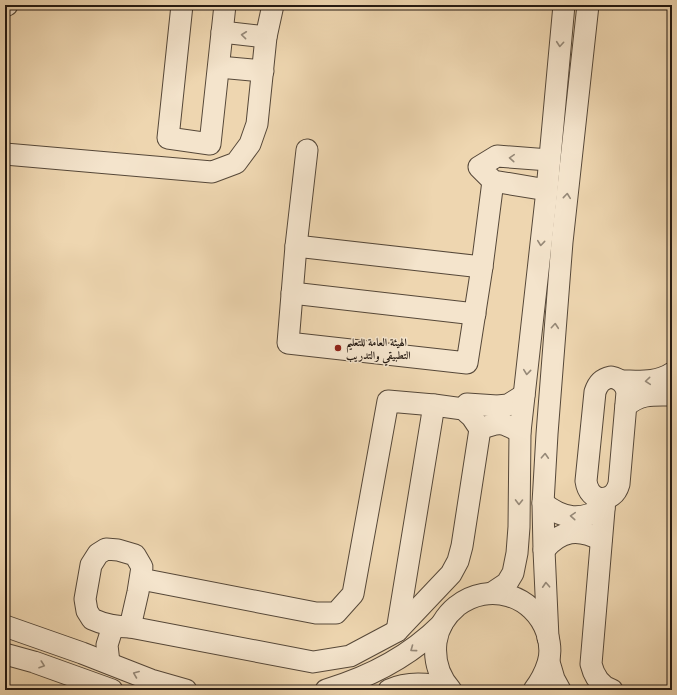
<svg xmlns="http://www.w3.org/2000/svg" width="677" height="695" font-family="'Libre Caslon Text',Amiri,serif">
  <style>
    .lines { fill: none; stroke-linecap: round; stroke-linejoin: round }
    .minor-casing { stroke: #564839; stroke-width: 23 }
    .minor { stroke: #f4e4cc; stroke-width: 21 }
    .oneway { stroke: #968978 }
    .poi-dot { fill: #8f2418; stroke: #f4e4cc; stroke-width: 1.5 }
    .labels { text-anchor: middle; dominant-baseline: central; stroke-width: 3; stroke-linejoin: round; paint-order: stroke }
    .poi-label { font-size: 11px; font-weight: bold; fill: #241911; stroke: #f4e4cc; text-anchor: start }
  </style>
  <rect width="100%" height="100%" fill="#eed6b0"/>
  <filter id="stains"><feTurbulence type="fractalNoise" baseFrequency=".005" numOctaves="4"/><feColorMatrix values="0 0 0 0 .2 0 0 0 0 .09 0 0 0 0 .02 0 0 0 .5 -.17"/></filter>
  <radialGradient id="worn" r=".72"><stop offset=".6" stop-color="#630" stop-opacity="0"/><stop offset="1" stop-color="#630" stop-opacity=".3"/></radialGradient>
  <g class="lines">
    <defs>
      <g id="minor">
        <polyline points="182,5 168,138 210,144 225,5"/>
        <polyline points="5,6 7,5"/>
        <polyline points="222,32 266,37"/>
        <polyline points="219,67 263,71"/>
        <polyline points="307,150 296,246 288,343 467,363 482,267 493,181"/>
        <polyline points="5,154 212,172 236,163 250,144 257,124 266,37 273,5"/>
        <polyline points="547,190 493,181 479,167 497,156 549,160"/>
        <polyline points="296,246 482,267"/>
        <polyline points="292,293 475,314"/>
        <path d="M611 377C620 379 625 383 627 392L619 484C613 505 589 503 586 481L595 392C598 383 602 379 611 377Z"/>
        <path d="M622 381C640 381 657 383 672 373"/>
        <path d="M626 406C641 393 654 395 672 395"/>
        <polyline points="463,409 467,404 497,406 508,405 524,395"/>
        <path d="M480 429C500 421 502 422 520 432"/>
        <path d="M605 498 591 664C594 676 600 686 612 690"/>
        <path d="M543 503C564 520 581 521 604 508"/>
        <path d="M106 549 118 550 135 555 142 567 138 592 130 627C116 627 105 625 92 619L87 611 85 599 91 565 98 554Z"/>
        <path d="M544 550C561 530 578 528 601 540"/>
        <polyline points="492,593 507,583 513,573 517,553 519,527 520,432 547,190 564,5"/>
        <polyline points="5,626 82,653 151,680 186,690"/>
        <polyline points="130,627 313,662 350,656 397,631 451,574 458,561 462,546 480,429 472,417 463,409 434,405 388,401 353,594 336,613 316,613 141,579"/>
        <polyline points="397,631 434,405"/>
        <polyline points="548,638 544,550 543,503 547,434 562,242 588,5"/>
        <polyline points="5,654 34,662 112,690"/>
        <polyline points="549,662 554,679 560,690"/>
        <polyline points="109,663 107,645 113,626"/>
        <path d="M326 690C370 677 410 656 442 624"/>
        <path d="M389 690C409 681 429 683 449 689"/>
        <path d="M451 690C439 677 434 660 436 642 438 628 446 615 457 606 489 581 534 595 547 633 550 643 551 654 548 663 545 673 540 682 534 690"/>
      </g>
    </defs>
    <!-- minor casing -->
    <use href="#minor" class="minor-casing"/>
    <!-- minor -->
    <use href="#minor" class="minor"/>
  </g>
  <!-- one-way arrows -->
  <defs><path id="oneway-chevron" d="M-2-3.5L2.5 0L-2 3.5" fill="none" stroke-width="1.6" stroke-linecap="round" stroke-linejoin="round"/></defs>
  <g class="oneway">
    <use href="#oneway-chevron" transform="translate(244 35) rotate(-174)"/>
    <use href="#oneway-chevron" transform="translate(560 44) rotate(95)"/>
    <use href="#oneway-chevron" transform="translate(512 158) rotate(-176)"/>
    <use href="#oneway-chevron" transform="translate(567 196) rotate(-84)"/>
    <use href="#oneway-chevron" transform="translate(541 243) rotate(96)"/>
    <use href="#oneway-chevron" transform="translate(555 326) rotate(-85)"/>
    <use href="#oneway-chevron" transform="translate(527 372) rotate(96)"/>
    <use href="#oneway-chevron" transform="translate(648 381) rotate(175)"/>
    <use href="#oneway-chevron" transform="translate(545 456) rotate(-87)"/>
    <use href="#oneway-chevron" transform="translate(519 502) rotate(91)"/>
    <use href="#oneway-chevron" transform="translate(573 516) rotate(-176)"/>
    <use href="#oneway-chevron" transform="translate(546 585) rotate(-93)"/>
    <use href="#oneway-chevron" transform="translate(413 649) rotate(144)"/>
    <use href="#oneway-chevron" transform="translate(42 665) rotate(19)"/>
    <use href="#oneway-chevron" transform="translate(136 674) rotate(-158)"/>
  </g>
  <!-- markers -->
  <circle class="poi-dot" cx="338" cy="348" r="4"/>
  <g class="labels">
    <!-- poi labels -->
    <g class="poi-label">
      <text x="346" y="342">الهيئة العامة للتعليم<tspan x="346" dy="13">التطبيقي والتدريب</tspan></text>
    </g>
  </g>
  <!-- margin -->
  <rect width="677" height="695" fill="none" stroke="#eed6b0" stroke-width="20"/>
  <rect x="6" y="6" width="665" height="683" fill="none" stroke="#241911" stroke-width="2"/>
  <rect x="10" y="10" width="657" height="675" fill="none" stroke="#241911"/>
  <rect width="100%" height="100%" filter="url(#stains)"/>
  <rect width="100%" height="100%" fill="url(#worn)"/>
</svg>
